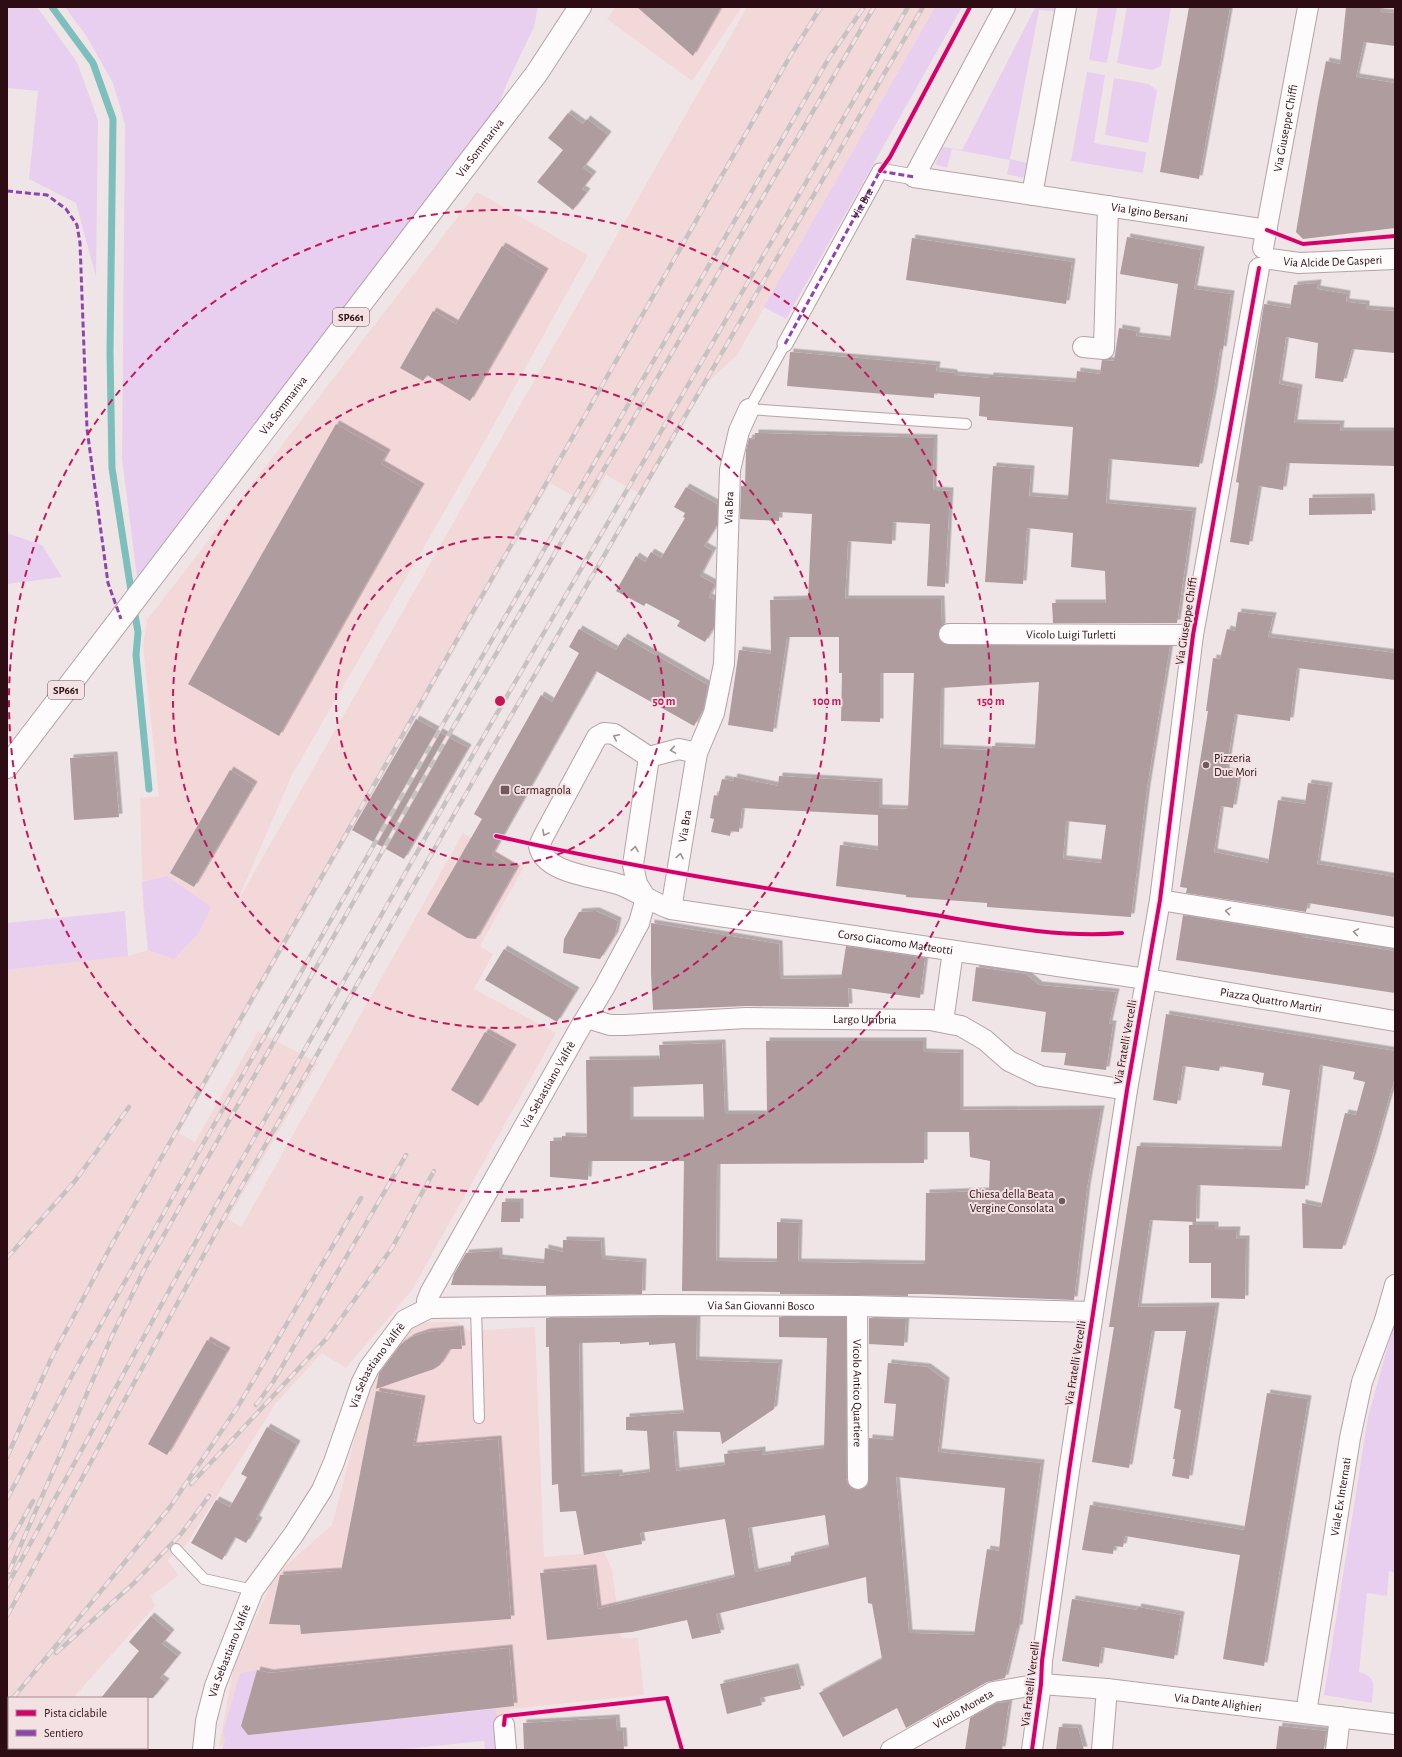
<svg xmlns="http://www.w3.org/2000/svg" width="1402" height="1757" font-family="'Alegreya Sans',sans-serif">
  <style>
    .built { fill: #f3d8da }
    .green { fill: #e8cff0 }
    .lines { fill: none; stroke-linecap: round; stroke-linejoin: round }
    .stream { stroke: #7cbfbd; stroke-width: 7 }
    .building { fill: #af9c9f; fill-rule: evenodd; filter: url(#shadow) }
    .service-casing { stroke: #b6a2a5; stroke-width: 12 }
    .pedestrian-casing { stroke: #b6a2a5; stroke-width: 17 }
    .minor-casing { stroke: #b6a2a5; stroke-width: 22 }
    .primary-casing { stroke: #b6a2a5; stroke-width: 24 }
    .service { stroke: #fdfbfb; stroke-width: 10 }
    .pedestrian { stroke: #fdfbfb; stroke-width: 15 }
    .minor { stroke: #fdfbfb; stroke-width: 20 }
    .primary { stroke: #fdfbfb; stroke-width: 22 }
    .rail-casing { stroke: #c6c2c2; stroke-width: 4.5 }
    .rail { stroke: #f4e1e3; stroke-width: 3; stroke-dasharray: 9; stroke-linecap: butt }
    .quiet { stroke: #8e44ad; stroke-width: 3; stroke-dasharray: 6 3; stroke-linecap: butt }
    .cycleway-casing { stroke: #f4e1e3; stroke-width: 6 }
    .cycleway { stroke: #d6006c; stroke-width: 4 }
    .oneway { stroke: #9f9093 }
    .ring { fill: none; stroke: #c2185b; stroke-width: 2; stroke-dasharray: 7 5 }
    .poi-dot { fill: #71595d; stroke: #f4e1e3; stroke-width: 1.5 }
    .labels { text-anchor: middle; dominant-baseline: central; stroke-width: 4; stroke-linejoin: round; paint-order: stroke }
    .shield { fill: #f4e1e3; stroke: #694d51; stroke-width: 1 }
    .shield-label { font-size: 11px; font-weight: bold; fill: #2d0d13 }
    .street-label { font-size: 12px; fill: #2d0d13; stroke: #f4e1e3 }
    .poi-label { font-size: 12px; fill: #2d0d13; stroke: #f4e1e3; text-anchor: start }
    .centre { fill: #c2185b; stroke: #f4e1e3; stroke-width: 2 }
    .ring-label { font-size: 12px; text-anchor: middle; font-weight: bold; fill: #c2185b; stroke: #f4e1e3; stroke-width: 4; stroke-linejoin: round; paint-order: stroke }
  </style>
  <defs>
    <filter id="shadow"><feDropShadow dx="3.5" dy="-3.5" stdDeviation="0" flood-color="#0004"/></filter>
  </defs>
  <rect width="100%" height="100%" fill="#f0e5e6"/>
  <!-- built -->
  <g class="built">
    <polygon points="616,7 742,7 692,81 607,19"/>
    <polygon points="747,7 935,7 737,355 707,383 642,495 606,475 589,505 550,483 179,1133 195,1142 258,1031 318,1063 228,1219 241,1227 463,833 524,867 480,946 493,954 474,989 556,1033 412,1290 346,1368 322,1353 276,1403 186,1545 167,1560 179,1575 151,1596 155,1606 73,1698 9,1698 9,1748 28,1748 26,1750 7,1750 7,970 128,956 148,950 143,906 140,798 159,796 143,645 147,620 477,192 588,255 473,462 292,775 236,904"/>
    <polygon points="426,1322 457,1322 468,1331 535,1327 544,1557 604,1552 612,1569 621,1638 638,1638 644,1695 510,1709 510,1722 219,1746 234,1666 275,1575 332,1525 372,1372 389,1347 413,1328"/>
  </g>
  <!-- green -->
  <g class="green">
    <polygon points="7,7 37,7 77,62 98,120 96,277 76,203 29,179 38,91 7,88"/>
    <polygon points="65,7 538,7 534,27 508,81 493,118 137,577 122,459 125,124 113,83 87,37"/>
    <polygon points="935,7 962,7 786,319 764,307"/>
    <polygon points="1033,7 1055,7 1054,11 1039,10 1010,159 1027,163 1023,178 1007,174 1010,160 952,149 947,168 935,164 943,147 962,150 1035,8"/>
    <polygon points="1098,7 1117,7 1107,63 1089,60"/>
    <polygon points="1127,7 1171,7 1161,66 1152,70 1117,63"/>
    <polygon points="1087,72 1105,75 1094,143 1146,152 1143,173 1071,161"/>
    <polygon points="1114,78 1149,84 1157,91 1148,143 1105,135"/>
    <polygon points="7,533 42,545 62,577 7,584"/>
    <polygon points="167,876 211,907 198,934 174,959 148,950 142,882"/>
    <polygon points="125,911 128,956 7,970 7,923"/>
    <path d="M1395 1320V1573L1389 1571 1387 1596 1367 1593 1359 1672C1378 1677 1373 1686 1372 1703L1324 1695 1368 1417Z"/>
    <polygon points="257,1670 241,1726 248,1735 496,1709 498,1750 485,1750 484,1741 394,1750 222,1750 225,1740 223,1732 240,1673"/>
  </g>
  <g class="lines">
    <!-- stream -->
    <g class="stream">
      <polyline points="52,7 93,63 113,119 110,352 112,468 132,597"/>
      <polyline points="134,609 138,632 136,655 149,789"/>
    </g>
  </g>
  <!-- building -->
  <g class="building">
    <polygon points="637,7 721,7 693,56"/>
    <polygon points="1189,7 1230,7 1199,179 1160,172"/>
    <polygon points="1346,7 1380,7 1380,12 1395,13 1395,46 1364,42 1356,77 1395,83 1395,228 1303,239 1296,232 1318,102 1326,61 1340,64"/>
    <polygon points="568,113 583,124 587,119 608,135 583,168 593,175 582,189 587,192 573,210 537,182 563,150 548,138"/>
    <polygon points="1127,237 1201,250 1194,289 1231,294 1223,350 1220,349 1214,390 1199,467 1109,459 1106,503 1193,511 1177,623 1053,623 1052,603 1106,603 1105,571 1071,567 1073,533 1027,528 1023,584 985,582 993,466 1031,469 1029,496 1068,499 1073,427 987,420 987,417 979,416 980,397 934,393 934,398 787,386 790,352 937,365 936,371 954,373 954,375 990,378 990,376 1076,382 1077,371 1100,374 1102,360 1114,361 1119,328 1137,331 1136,336 1170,340 1178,284 1120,274"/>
    <polygon points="912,238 1072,262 1066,304 906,280"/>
    <polygon points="502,246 545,272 470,401 427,375 423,381 400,368 433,311 456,324"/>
    <polygon points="1318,283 1317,289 1347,294 1346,302 1366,304 1366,309 1395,311 1395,353 1352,349 1343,382 1315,378 1318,343 1286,337 1279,384 1299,388 1294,423 1341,424 1340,431 1395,431 1395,466 1287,463 1283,490 1259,486 1249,545 1230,542 1239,483 1236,482 1264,304 1290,308 1294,285"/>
    <polygon points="336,424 387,453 381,464 421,487 279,736 188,684"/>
    <path d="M755 433 934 438 933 490 950 491 945 587 927 586 930 524 893 522 892 544 848 541 845 599H941L942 626 938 634 942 643 949 645 1170 646 1147 788 1131 917 987 907V903L906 897V895L836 886 840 845 878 850V815L742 808 739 832 731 831 730 836 711 832 714 819 710 818 714 795 718 796 722 779 733 781 734 777 778 786 779 776 879 782V808L908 809 914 673H880V722L841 721 842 673H839V637H787L773 732 728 725 739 650 771 654 770 600 808 599 812 514 779 512V521L740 519 741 486H745L746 450 749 438 755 439ZM1039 682 1035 748 992 746 991 750 940 748 941 688ZM1066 821 1106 825 1101 863 1063 859Z"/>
    <polygon points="686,487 717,504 717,525 704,546 713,551 700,576 715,584 709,597 714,600 714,627 705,642 677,626 680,621 646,603 644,606 616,591 636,556 645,562 651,552 661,558 685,518 683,517 685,513 674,507"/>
    <polygon points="1371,497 1372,514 1309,515 1309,498"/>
    <polygon points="1238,612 1273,616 1268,637 1395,653 1395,680 1297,668 1290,721 1235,714 1226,771 1239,773 1233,808 1221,806 1214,852 1268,863 1278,800 1305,804 1308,783 1329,786 1317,864 1395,877 1395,917 1308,903 1306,912 1186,893 1187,888 1180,887 1208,711 1206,711 1213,658 1220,659 1227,629 1235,631"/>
    <polygon points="579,629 616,650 624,637 708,685 703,710 694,726 596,671 492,855 516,869 476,939 467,938 427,914 482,819 474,814 541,695 552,702 579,653 569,647"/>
    <polygon points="416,719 468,748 404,859 352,830"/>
    <polygon points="114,755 119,817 74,820 70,758"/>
    <polygon points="230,770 254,785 194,887 170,873"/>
    <polygon points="596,911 618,921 615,935 600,959 563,953 564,939 579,912"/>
    <polygon points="1183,915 1302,935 1302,937 1395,951 1395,993 1176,960"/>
    <polygon points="651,923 779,944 780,979 841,978 846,946 925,958 920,998 848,988 849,1007 746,1006 653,1010 651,973"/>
    <polygon points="504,949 576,991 557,1022 485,980"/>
    <polygon points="976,967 1026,974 1039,985 1116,992 1109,1024 1113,1024 1106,1070 1064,1065 1066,1053 1041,1052 1046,1012 972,1001"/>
    <polygon points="1166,1014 1395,1051 1395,1077 1372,1158 1342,1249 1303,1248 1302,1203 1321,1207 1345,1113 1356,1115 1365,1082 1353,1079 1355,1072 1320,1065 1305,1189 1197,1185 1196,1222 1150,1220 1138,1307 1216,1306 1189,1479 1172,1476 1175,1459 1173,1459 1181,1410 1174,1408 1186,1331 1152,1331 1129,1468 1092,1462 1114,1327 1109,1327 1137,1146 1281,1150 1290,1090 1262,1085 1264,1073 1220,1066 1219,1071 1183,1066 1177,1104 1153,1100"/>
    <polygon points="485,1032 513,1048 478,1106 451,1090"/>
    <path d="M766 1041H923V1052L960 1053V1110L1101 1109 1087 1188 1074 1300 925 1294H908V1296L780 1294V1292L682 1291 684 1161H589L588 1180 550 1177V1141H562V1136L587 1137 586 1060 660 1059 659 1045 722 1043 725 1114H767ZM703 1084 704 1120H630V1087ZM924 1132H969L970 1157 990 1161 989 1191 926 1193 925 1264 798 1262 799 1223 777 1222V1262L716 1261 717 1164 924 1163Z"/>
    <polygon points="502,1202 520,1202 520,1222 501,1222"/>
    <polygon points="1189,1225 1215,1225 1215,1230 1237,1230 1236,1239 1246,1239 1245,1299 1211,1298 1211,1263 1189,1263"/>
    <polygon points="563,1240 601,1241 602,1259 643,1262 642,1294 546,1295 546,1286 451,1285 454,1274 466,1253 499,1251 499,1258 544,1263 545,1248 563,1252"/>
    <path d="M697 1317 696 1360 779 1363 774 1409 722 1444 720 1432 673 1431 676 1471 725 1465 724 1454 762 1450V1455L824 1448 827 1338 779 1337V1317H846V1479L848 1485 853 1489 858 1490 863 1489 868 1484 869 1438 893 1440 896 1404 884 1403 888 1363 927 1367 946 1381 938 1452 1041 1463 1019 1628H1017L1005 1678 987 1682 906 1728 897 1708 843 1737 819 1693 882 1659 872 1604 868 1603 866 1577 716 1614 721 1633 692 1639 687 1620 632 1632 547 1640 540 1573 593 1568 598 1609 735 1577 725 1519 640 1533 642 1544 584 1555 576 1511 560 1512 558 1484 552 1485 549 1347H546V1318ZM620 1342V1344L649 1342V1345L675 1343 684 1413 626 1417V1430L647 1431 650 1472 619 1476V1473L581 1476 579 1343ZM896 1477 1005 1488 999 1551 987 1549 974 1635 909 1633ZM825 1515 829 1547 791 1556V1564L755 1572 748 1528Z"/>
    <polygon points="869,1318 906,1319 904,1346 869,1344"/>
    <polygon points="460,1329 462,1349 450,1349 440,1365 434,1369 376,1389 379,1373 401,1344 412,1337 427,1332"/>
    <polygon points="207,1340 227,1351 167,1455 148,1444"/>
    <polygon points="376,1391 422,1399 413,1446 498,1439 511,1619 301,1634 300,1625 269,1624 280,1575 341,1571"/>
    <polygon points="1267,1393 1308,1399 1264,1666 1223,1659 1240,1555 1125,1536 1123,1547 1114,1546 1113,1554 1082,1550 1090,1505 1244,1530"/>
    <polygon points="267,1427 297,1444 256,1519 259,1521 246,1543 235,1537 222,1560 191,1543 216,1500 230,1507 247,1477 241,1474"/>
    <polygon points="1072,1599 1137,1610 1138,1607 1181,1615 1174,1659 1102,1647 1099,1667 1062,1661"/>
    <polygon points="151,1616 171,1633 162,1644 178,1656 160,1678 166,1682 153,1698 101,1698 139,1651 129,1642"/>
    <polygon points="509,1648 514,1706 248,1735 241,1726 257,1670 270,1673"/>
    <polygon points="795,1667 801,1689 760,1698 762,1705 727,1714 720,1684"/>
    <polygon points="1009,1702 1002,1750 965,1750 970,1718 997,1703"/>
    <polygon points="616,1718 617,1731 623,1731 624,1750 524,1750 523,1723"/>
    <polygon points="1279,1726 1326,1731 1324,1750 1276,1750"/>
    <polygon points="1059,1727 1078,1728 1084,1750 1056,1750"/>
  </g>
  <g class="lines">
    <defs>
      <g id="service">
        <polyline points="785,344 749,409 966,424"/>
        <polyline points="476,1307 479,1418"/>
        <polyline points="176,1549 204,1579 253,1590"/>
      </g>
      <g id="pedestrian">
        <path id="s1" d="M785 344 880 171 914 177"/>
      </g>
      <g id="minor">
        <path id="s2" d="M1005 7 914 177 1267 230"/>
        <polyline points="1032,195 1066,7"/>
        <path id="s3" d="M1263 248 1308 7"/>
        <path id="s4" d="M1270 259 1299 263 1395 259"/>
        <polyline points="1083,347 1104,349 1108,206"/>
        <path id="s5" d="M949 634 1193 635"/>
        <path id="s6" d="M649 757 614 734 604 733 597 737 543 837 539 846C544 874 598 877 621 885 638 892 653 903 671 909L1146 979 1395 1021"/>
        <polyline points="649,757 679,749 697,753"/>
        <polyline points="646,898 637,884 633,865 649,757"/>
        <polyline points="1160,900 1395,938"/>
        <path id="s7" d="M671 909 697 753 714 713 724 664 730 470 739 431 749 409"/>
        <path id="s8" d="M587 1018 610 1025H625L746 1018 930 1020 961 1026 985 1040 1009 1061 1040 1076 1127 1090"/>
        <polyline points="943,1022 953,951"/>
        <path id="s9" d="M857 1306 858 1479"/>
        <path id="s10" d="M429 1308 657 1305 857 1306 1093 1312"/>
        <path id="s11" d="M1306 1713 1350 1438 1362 1382 1385 1320 1395 1285"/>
        <polyline points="504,1725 506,1750"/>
        <path id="s12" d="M203 1750 206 1721 215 1686 253 1590 294 1534 322 1490 334 1462 361 1384 369 1368 405 1320 429 1308 427 1301 430 1293 581 1026 604 988 639 923 646 898"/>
        <path id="s13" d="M891 1750 993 1692 1041 1684 1107 1689 1395 1724"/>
        <polyline points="1032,1750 1041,1684 1042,1661 1069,1471 1127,1090 1160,900 1193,635 1259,268"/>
        <polyline points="1102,1750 1107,1689"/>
        <polyline points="1336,1750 1340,1717"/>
      </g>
      <g id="primary">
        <path id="s14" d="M7 767 537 73 580 7"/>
      </g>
    </defs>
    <!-- service casing -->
    <use href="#service" class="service-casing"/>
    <!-- pedestrian casing -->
    <use href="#pedestrian" class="pedestrian-casing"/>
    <!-- minor casing -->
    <use href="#minor" class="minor-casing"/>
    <!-- primary casing -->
    <use href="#primary" class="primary-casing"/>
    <!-- service -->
    <use href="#service" class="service"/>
    <!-- pedestrian -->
    <use href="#pedestrian" class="pedestrian"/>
    <!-- minor -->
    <use href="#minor" class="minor"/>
    <!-- primary -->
    <use href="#primary" class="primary"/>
    <defs>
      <g id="rail">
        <polyline points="7,1258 75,1181 129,1107"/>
        <polyline points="256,1405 273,1382 406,1155"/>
        <polyline points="7,1457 51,1359 112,1244 789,58 821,7"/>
        <polyline points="191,1484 327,1338 392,1248 434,1171"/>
        <polyline points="7,1499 75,1370 179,1186 428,750 829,58 864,7"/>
        <polyline points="7,1548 33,1501"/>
        <polyline points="9,1572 112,1336 144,1270 437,755 874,7"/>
        <polyline points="7,1586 215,1207 464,770 908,7"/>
        <polyline points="7,1616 226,1214 476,776 923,7"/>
        <polyline points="56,1653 134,1583 181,1534 209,1496"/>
        <polyline points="13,1698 170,1507 237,1408 361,1198"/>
      </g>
    </defs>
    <!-- rail casing -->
    <use href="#rail" class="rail-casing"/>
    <!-- rail -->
    <use href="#rail" class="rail"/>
    <!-- quiet -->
    <g class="quiet">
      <polyline points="7,191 47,195 66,209 77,225 80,243 87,429 108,583 121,619"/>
      <polyline points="785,344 880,171 914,177"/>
    </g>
    <defs>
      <g id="cycleway">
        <polyline points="880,171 890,157 970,7"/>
        <polyline points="1267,230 1303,244 1395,236"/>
        <path d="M496 836C631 867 767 889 904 910 976 921 1050 939 1122 933"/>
        <polyline points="504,1725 505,1716 667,1698 682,1750"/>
        <polyline points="1032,1750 1041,1684 1042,1661 1069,1471 1127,1090 1160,900 1193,635 1259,268"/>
      </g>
    </defs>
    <!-- cycleway casing -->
    <use href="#cycleway" class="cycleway-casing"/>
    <!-- cycleway -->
    <use href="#cycleway" class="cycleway"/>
  </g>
  <!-- one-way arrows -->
  <defs><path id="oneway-chevron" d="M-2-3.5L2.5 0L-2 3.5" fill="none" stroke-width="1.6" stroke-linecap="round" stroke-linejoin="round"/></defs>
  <g class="oneway">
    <use href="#oneway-chevron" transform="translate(616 737) rotate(-154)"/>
    <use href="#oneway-chevron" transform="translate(673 750) rotate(171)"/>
    <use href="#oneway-chevron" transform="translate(545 833) rotate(118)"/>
    <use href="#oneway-chevron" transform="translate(635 849) rotate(-81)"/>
    <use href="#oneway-chevron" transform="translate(680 856) rotate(-80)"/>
    <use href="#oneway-chevron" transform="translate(1228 911) rotate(-171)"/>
    <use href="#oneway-chevron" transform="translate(1356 932) rotate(-171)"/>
  </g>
  <!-- distance rings -->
  <g class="ring">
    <circle cx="500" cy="701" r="164"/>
    <circle cx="500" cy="701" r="327"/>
    <circle cx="500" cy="701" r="491"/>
  </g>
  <!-- markers -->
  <g class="poi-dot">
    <circle cx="1206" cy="765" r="4"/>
    <rect x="500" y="785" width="10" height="10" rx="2"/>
    <circle cx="1062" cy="1201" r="4"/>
  </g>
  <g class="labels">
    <!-- shield labels -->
    <g class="shield">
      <rect x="333" y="308" width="36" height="18" rx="3"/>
      <rect x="48" y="681" width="36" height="18" rx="3"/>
    </g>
    <g class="shield-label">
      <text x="351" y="317">SP661</text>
      <text x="66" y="690">SP661</text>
    </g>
    <!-- street labels -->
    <g class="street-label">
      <text stroke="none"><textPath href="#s3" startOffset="122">Via Giuseppe Chiffi</textPath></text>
      <text stroke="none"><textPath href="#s14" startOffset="779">Via Sommariva</textPath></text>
      <text stroke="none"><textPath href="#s1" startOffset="160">Via Bra</textPath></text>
      <text stroke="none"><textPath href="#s2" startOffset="431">Via Igino Bersani</textPath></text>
      <text stroke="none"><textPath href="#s4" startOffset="63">Via Alcide De Gasperi</textPath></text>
      <text stroke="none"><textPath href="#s14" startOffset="455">Via Sommariva</textPath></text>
      <text stroke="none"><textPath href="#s7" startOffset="408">Via Bra</textPath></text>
      <text transform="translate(1186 621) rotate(-81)">Via Giuseppe Chiffi</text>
      <text stroke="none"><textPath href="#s5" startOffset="122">Vicolo Luigi Turletti</textPath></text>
      <text stroke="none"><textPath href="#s7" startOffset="84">Via Bra</textPath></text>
      <text stroke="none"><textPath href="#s6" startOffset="561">Corso Giacomo Matteotti</textPath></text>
      <text stroke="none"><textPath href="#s6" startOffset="941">Piazza Quattro Martiri</textPath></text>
      <text stroke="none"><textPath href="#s8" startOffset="279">Largo Umbria</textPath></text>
      <text transform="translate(1125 1042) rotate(-80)">Via Fratelli Vercelli</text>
      <text stroke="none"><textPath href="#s12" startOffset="763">Via Sebastiano Valfrè</textPath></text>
      <text stroke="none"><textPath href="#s10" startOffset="332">Via San Giovanni Bosco</textPath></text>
      <text transform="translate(1075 1363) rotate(-81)">Via Fratelli Vercelli</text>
      <text stroke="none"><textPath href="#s12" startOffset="427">Via Sebastiano Valfrè</textPath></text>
      <text stroke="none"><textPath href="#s9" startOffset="87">Vicolo Antico Quartiere</textPath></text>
      <text stroke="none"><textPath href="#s11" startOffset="219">Viale Ex Internati</textPath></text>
      <text stroke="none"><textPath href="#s12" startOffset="103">Via Sebastiano Valfrè</textPath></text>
      <text transform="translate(1030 1684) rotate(-83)">Via Fratelli Vercelli</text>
      <text stroke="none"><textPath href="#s13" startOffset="344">Via Dante Alighieri</textPath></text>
      <text stroke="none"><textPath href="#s13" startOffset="83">Vicolo Moneta</textPath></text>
    </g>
    <!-- poi labels -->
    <g class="poi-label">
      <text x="1214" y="758">Pizzeria<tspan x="1214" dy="14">Due Mori</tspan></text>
      <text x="514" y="790">Carmagnola</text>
      <text x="1054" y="1194" text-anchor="end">Chiesa della Beata<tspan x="1054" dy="14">Vergine Consolata</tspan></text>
    </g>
  </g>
  <circle cx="500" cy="701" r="6" class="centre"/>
  <g class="ring-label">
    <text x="664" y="705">50 m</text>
    <text x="827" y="705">100 m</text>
    <text x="991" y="705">150 m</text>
  </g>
  <!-- border -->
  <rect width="1402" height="1757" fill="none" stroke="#2d0d13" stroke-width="16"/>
  <!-- legend -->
  <rect x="8" y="1697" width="140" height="52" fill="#f4e1e3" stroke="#a48c90"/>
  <rect x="16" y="1710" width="20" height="6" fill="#d6006c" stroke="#a48c90"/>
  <text x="44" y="1717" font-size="12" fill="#2d0d13">Pista ciclabile</text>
  <rect x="16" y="1730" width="20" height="6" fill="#8e44ad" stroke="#a48c90"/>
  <text x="44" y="1737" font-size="12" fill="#2d0d13">Sentiero</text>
</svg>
